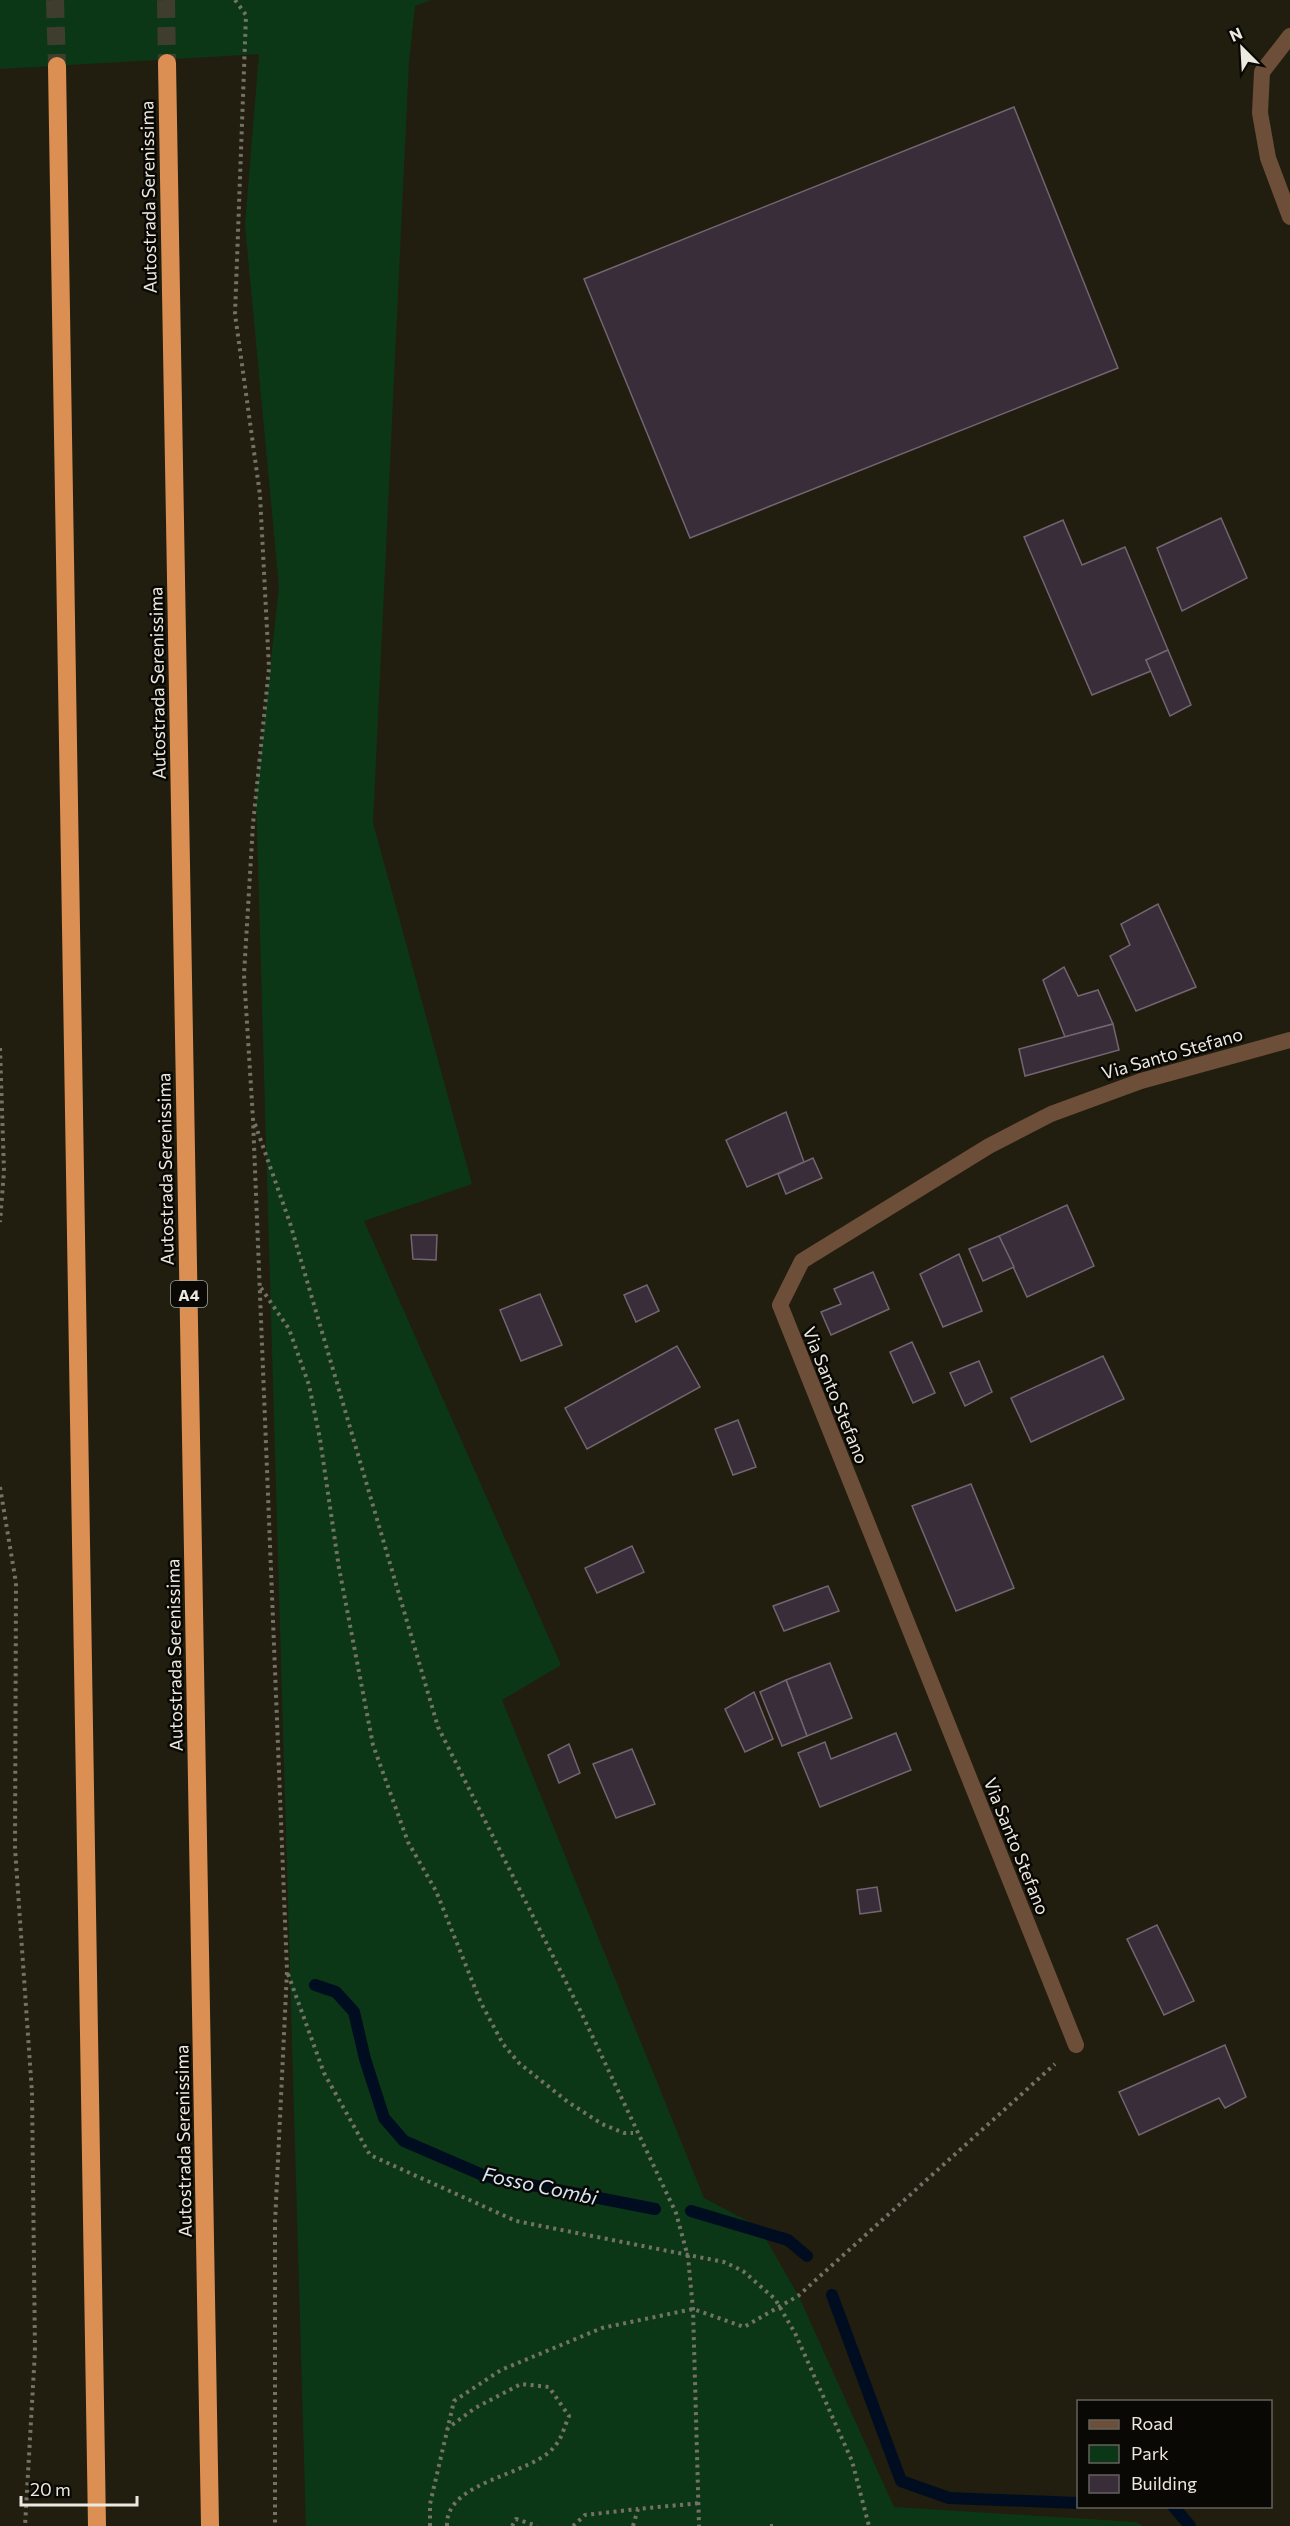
<svg xmlns="http://www.w3.org/2000/svg" width="1290" height="2526" font-family="Commissioner,sans-serif">
  <style>
    .green { fill: #0c3717 }
    .lines { fill: none; stroke-linecap: round; stroke-linejoin: round }
    .stream { stroke: #000d20; stroke-width: 12 }
    .building { fill: #392d39; stroke: #726572; stroke-width: 1.5 }
    .motorway-tunnel { stroke: #3f3d2e; stroke-width: 18; stroke-dasharray: 18 9; stroke-linecap: butt }
    .path { stroke: #747265; stroke-width: 4; stroke-dasharray: 3 4.5; stroke-linecap: butt }
    .minor { stroke: #6d4e38; stroke-width: 16 }
    .motorway { stroke: #dc8f53; stroke-width: 18 }
    .labels { text-anchor: middle; dominant-baseline: central; stroke-width: 5; stroke-linejoin: round; paint-order: stroke }
    .shield { fill: #0a0804; stroke: #a8a69e; stroke-width: 1.5 }
    .shield-label { font-size: 16px; font-weight: bold; fill: #eceae0 }
    .street-label { font-size: 18px; fill: #eceae0; stroke: #0a0804 }
    .water-label { font-size: 20px; font-style: italic; fill: #d5e7f8; stroke: #0a0804 }
  </style>
  <rect width="100%" height="100%" fill="#211e0f"/>
  <!-- green -->
  <polygon class="green" points="0,0 431,0 415,6 409,61 373,823 472,1184 364,1221 561,1665 502,1700 704,2198 759,2227 799,2297 894,2507 1136,2522 1143,2526 306,2526 256,795 279,587 245,225 259,54 0,69"/>
  <g class="lines">
    <!-- stream -->
    <g class="stream">
      <polyline points="315,1985 336,1992 354,2012 365,2059 384,2118 404,2141 485,2176 655,2209"/>
      <polyline points="691,2211 788,2240 807,2256"/>
      <polyline points="832,2295 901,2481 949,2498 1078,2503"/>
      <polyline points="1173,2506 1190,2526"/>
    </g>
  </g>
  <!-- building -->
  <g class="building">
    <polygon points="1014,107 1118,368 690,538 584,279"/>
    <polygon points="1221,518 1247,578 1182,611 1157,548"/>
    <polygon points="1063,520 1082,565 1125,547 1168,650 1146,660 1151,671 1092,695 1024,537"/>
    <polygon points="1168,650 1191,705 1170,716 1146,660"/>
    <polygon points="1158,904 1196,987 1136,1011 1110,956 1130,945 1121,924"/>
    <polygon points="1064,967 1078,996 1098,990 1113,1024 1065,1037 1043,980"/>
    <polygon points="1113,1024 1119,1050 1025,1076 1019,1049"/>
    <polygon points="786,1112 804,1162 747,1187 726,1140"/>
    <polygon points="813,1158 822,1178 786,1194 778,1174"/>
    <polygon points="1067,1205 1094,1266 1027,1297 999,1236"/>
    <polygon points="411,1235 437,1235 436,1260 413,1259"/>
    <polygon points="999,1236 1014,1267 983,1281 969,1249"/>
    <polygon points="959,1254 982,1311 943,1327 920,1274"/>
    <polygon points="873,1272 889,1309 831,1335 821,1312 841,1304 834,1289"/>
    <polygon points="647,1285 659,1311 636,1322 624,1295"/>
    <polygon points="540,1294 562,1345 521,1361 500,1310"/>
    <polygon points="912,1342 935,1393 913,1403 890,1352"/>
    <polygon points="677,1346 700,1387 587,1449 565,1408"/>
    <polygon points="1103,1356 1124,1399 1031,1442 1011,1398"/>
    <polygon points="979,1361 992,1392 965,1406 950,1373"/>
    <polygon points="738,1420 756,1467 733,1475 715,1429"/>
    <polygon points="971,1484 1014,1588 956,1611 912,1506"/>
    <polygon points="632,1546 644,1572 597,1593 585,1568"/>
    <polygon points="828,1586 839,1611 784,1631 773,1606"/>
    <polygon points="830,1663 852,1718 807,1736 786,1680"/>
    <polygon points="786,1680 807,1736 782,1746 760,1692"/>
    <polygon points="754,1692 773,1739 745,1752 725,1709"/>
    <polygon points="896,1733 911,1770 820,1807 798,1753 825,1742 831,1759"/>
    <polygon points="569,1744 580,1773 559,1783 548,1755"/>
    <polygon points="632,1749 655,1804 616,1818 593,1764"/>
    <polygon points="877,1887 881,1911 860,1914 857,1890"/>
    <polygon points="1157,1925 1194,2001 1164,2015 1127,1939"/>
    <polygon points="1225,2045 1246,2097 1225,2108 1219,2098 1139,2135 1119,2092"/>
  </g>
  <g class="lines">
    <!-- motorway-tunnel -->
    <g class="motorway-tunnel">
      <polyline points="55,0 57,66"/>
      <polyline points="166,0 167,63"/>
    </g>
    <!-- path -->
    <g class="path">
      <polyline points="235,0 246,15 235,314 260,495 269,668 253,824 244,975 253,1119 287,1971 275,2223 275,2526"/>
      <polyline points="0,1048 4,1171 0,1222"/>
      <polyline points="255,1124 290,1223 438,1727 579,2008 676,2213 688,2257 693,2309 699,2526"/>
      <polyline points="261,1288 289,1329 309,1385 320,1439 339,1568 373,1745 408,1842 436,1891 481,2003 503,2044 519,2063 568,2102 602,2124 624,2133 633,2133"/>
      <polyline points="0,1487 16,1583 15,1848 32,2093 35,2351 25,2526"/>
      <polyline points="288,1974 324,2073 370,2155 516,2221 724,2262 743,2271 775,2299 795,2333 852,2461 869,2526"/>
      <polyline points="430,2526 430,2504 454,2401 501,2370 602,2328 693,2309 744,2327 798,2296 1055,2064"/>
      <path d="M447 2526C445 2480 532 2476 555 2446 562 2438 565 2425 569 2416L549 2387 521 2384 475 2408 448 2428"/>
      <polyline points="512,2526 516,2519 537,2526"/>
      <polyline points="573,2526 585,2515 638,2509"/>
      <polyline points="633,2526 638,2509 700,2503"/>
      <polyline points="770,2526 774,2526"/>
    </g>
    <!-- minor -->
    <g class="minor">
      <polyline points="1290,36 1262,72 1260,113 1268,158 1290,217"/>
      <polyline points="1076,2045 780,1305 802,1261 989,1146 1051,1114 1141,1081 1290,1040"/>
    </g>
    <!-- motorway -->
    <g class="motorway">
      <polyline points="167,63 210,2526"/>
      <polyline points="57,66 97,2526"/>
    </g>
  </g>
  <g class="labels">
    <!-- shield labels -->
    <rect class="shield" x="171" y="1281" width="36" height="26" rx="4.5"/>
    <g class="shield-label">
      <text x="189" y="1294">A4</text>
    </g>
    <!-- street labels -->
    <g class="street-label">
      <text transform="translate(148 197) rotate(-91)">Autostrada Serenissima</text>
      <text transform="translate(157 683) rotate(-91)">Autostrada Serenissima</text>
      <text transform="translate(1172 1053) rotate(-16)">Via Santo Stefano</text>
      <text transform="translate(165 1169) rotate(-91)">Autostrada Serenissima</text>
      <text transform="translate(836 1395) rotate(68)">Via Santo Stefano</text>
      <text transform="translate(174 1655) rotate(-91)">Autostrada Serenissima</text>
      <text transform="translate(1017 1846) rotate(68)">Via Santo Stefano</text>
      <text transform="translate(183 2141) rotate(-91)">Autostrada Serenissima</text>
    </g>
    <!-- water labels -->
    <g class="water-label">
      <text transform="translate(540 2185) rotate(12)">Fosso Combi</text>
    </g>
  </g>
  <!-- legend -->
  <rect x="1077" y="2400" width="195" height="108" fill="#0a0804" stroke="#64625c" stroke-width="1.5"/>
  <rect x="1089" y="2420" width="30" height="9" fill="#6d4e38" stroke="#64625c" stroke-width="1.5"/>
  <text x="1131" y="2430" font-size="18" fill="#eceae0">Road</text>
  <rect x="1089" y="2445" width="30" height="18" fill="#0c3717" stroke="#64625c" stroke-width="1.5"/>
  <text x="1131" y="2460" font-size="18" fill="#eceae0">Park</text>
  <rect x="1089" y="2475" width="30" height="18" fill="#392d39" stroke="#64625c" stroke-width="1.5"/>
  <text x="1131" y="2490" font-size="18" fill="#eceae0">Building</text>
  <!-- north arrow -->
  <g transform="translate(1242 48) rotate(336)" stroke="#0a0804" stroke-width="4.5" paint-order="stroke">
  <path d="M0-4.5L10 22L0 15L-10 22Z" fill="#eceae0"/>
  <text y="-9" font-size="16" font-weight="bold" text-anchor="middle" fill="#eceae0">N</text>
  </g>
  <!-- scale -->
  <path d="M21 2496v9h116v-9" fill="none" stroke="#eceae0" stroke-width="3"/>
  <text x="30" y="2496" font-size="18" fill="#eceae0" stroke="#0a0804" stroke-width="4.5" paint-order="stroke">20 m</text>
</svg>
